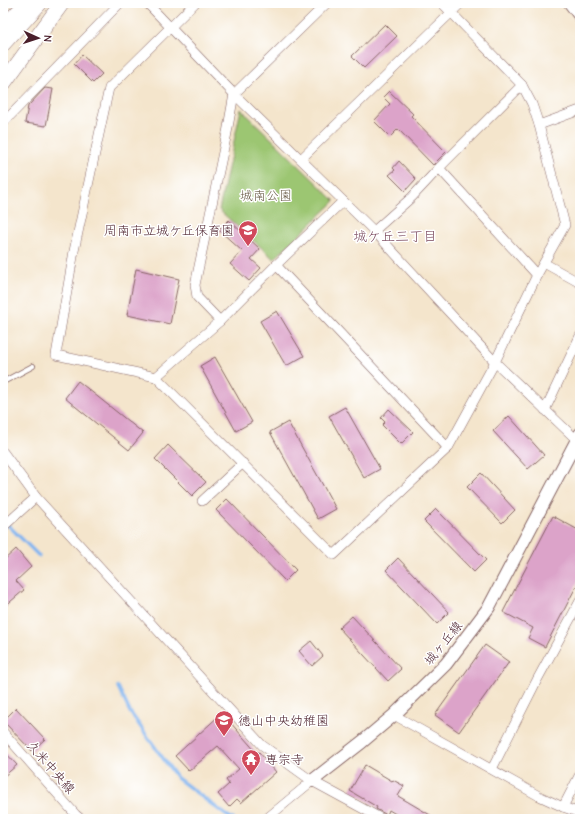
<svg xmlns="http://www.w3.org/2000/svg" width="583" height="822" font-family="'Comic Neue','Klee One',sans-serif">
  <style>
    .green { fill: #9cc672; stroke: #73724e }
    .lines { fill: none; stroke-linecap: round; stroke-linejoin: round }
    .stream { stroke: #83b6f0; stroke-width: 3.5 }
    .building { fill: #dca3c9 }
    .service-casing { stroke: #866463; stroke-width: 6 }
    .minor-casing { stroke: #866463; stroke-width: 10 }
    .tertiary-casing { stroke: #866463; stroke-width: 14 }
    .trunk-casing { stroke: #866463; stroke-width: 16 }
    .service { stroke: #fff; stroke-width: 4.5 }
    .minor { stroke: #fff; stroke-width: 9 }
    .tertiary { stroke: #fff; stroke-width: 12 }
    .trunk { stroke: #fff; stroke-width: 15 }
    .labels { text-anchor: middle; dominant-baseline: central; stroke-width: 3; stroke-linejoin: round; paint-order: stroke }
    .park-label { font-size: 13px; fill: #675944; stroke: #fff }
    .poi-label { font-size: 13px; fill: #4a1f2b; stroke: #fff; text-anchor: start }
    .street-label { font-size: 13px; fill: #4a1f2b; stroke: #fff }
    .neighbourhood-label { font-size: 14px; fill: #7d4d62; stroke: #fff }
  </style>
  <rect width="100%" height="100%" fill="#fff"/>
  <filter id="ink" filterUnits="userSpaceOnUse"><feTurbulence type="fractalNoise" baseFrequency=".025" numOctaves="2"/><feDisplacementMap in="SourceGraphic" scale="8" xChannelSelector="R" yChannelSelector="G"/><feConvolveMatrix kernelMatrix="1 2 1 2 8 2 1 2 1" color-interpolation-filters="sRGB"/></filter>
  <filter id="wash" filterUnits="userSpaceOnUse"><feTurbulence type="fractalNoise" baseFrequency=".012" numOctaves="4" result="noise"/><feDisplacementMap in="SourceGraphic" scale="16" xChannelSelector="R" yChannelSelector="G"/><feGaussianBlur stdDeviation="0.9" result="paint"/><feColorMatrix in="noise" values="0 0 0 0 0 0 0 0 0 0 0 0 0 0 0 0 0 1.4 0 .05"/><feComposite in="paint" operator="in"/></filter>
  <g filter="url(#wash)">
    <rect width="100%" height="100%" fill="#f4e5cc"/>
    <!-- green -->
    <polygon class="green" points="241,109 335,201 274,259 219,210"/>
    <g class="lines">
      <!-- stream -->
      <g class="stream">
        <polyline points="3,520 39,556"/>
        <polyline points="118,687 130,712 177,778 226,815 233,819"/>
      </g>
    </g>
    <g id="blocks">
      <!-- building -->
      <g class="building">
        <polygon points="385,24 397,36 364,68 352,56"/>
        <polygon points="82,55 102,74 93,83 74,64"/>
        <polygon points="45,88 53,89 46,126 25,123 28,106"/>
        <polygon points="389,91 413,114 411,116 446,152 433,165 398,129 390,137 374,121 390,104 383,97"/>
        <polygon points="399,161 416,179 405,191 389,175 395,170 393,168"/>
        <polygon points="229,220 260,249 251,259 261,268 249,281 230,264 242,251 219,230"/>
        <polygon points="136,269 179,279 170,324 127,315"/>
        <polygon points="277,311 304,356 286,366 260,321"/>
        <polygon points="215,357 252,422 236,431 200,366"/>
        <polygon points="78,381 143,433 129,450 65,398"/>
        <polygon points="345,407 380,469 364,478 329,416"/>
        <polygon points="389,409 413,432 401,444 382,425 385,422 381,418"/>
        <polygon points="509,416 544,455 528,469 493,431"/>
        <polygon points="288,422 336,509 318,519 270,432"/>
        <polygon points="168,445 206,482 192,496 155,459"/>
        <polygon points="481,473 515,510 502,523 467,487"/>
        <polygon points="227,499 296,570 285,581 216,510"/>
        <polygon points="436,509 486,560 474,572 424,521"/>
        <polygon points="553,516 580,531 580,579 545,647 528,638 533,628 503,612"/>
        <polygon points="16,549 31,567 16,581 24,590 3,608 3,561"/>
        <polygon points="398,558 449,612 437,624 386,570"/>
        <polygon points="352,616 401,669 388,681 339,628"/>
        <polygon points="311,641 323,656 312,666 299,651"/>
        <polygon points="485,645 509,662 459,732 435,715"/>
        <polygon points="16,708 45,739 32,751 3,721"/>
        <polygon points="222,713 257,753 259,752 276,772 241,803 237,799 229,807 218,794 229,784 226,780 239,769 218,746 189,771 175,756"/>
        <polygon points="3,750 17,765 3,777"/>
        <polygon points="365,765 392,781 393,780 404,786 398,796 437,819 404,819 389,810 387,815 376,809 377,807 350,791"/>
      </g>
    </g>
  </g>
  <g filter="url(#ink)">
    <use href="#blocks" fill-opacity="0" stroke="#866463" stroke-width="1"/>
    <g class="lines">
      <defs>
        <polyline id="service" points="3,382 33,366"/>
        <g id="minor">
          <polyline points="147,3 234,94 374,231 495,362 580,443"/>
          <polyline points="195,3 109,88 74,251 56,355 156,377 334,555 448,448 495,362 537,275 565,225 539,125 532,104 522,85 442,3"/>
          <polyline points="3,123 120,3"/>
          <polyline points="539,125 580,110"/>
          <polyline points="301,159 461,3"/>
          <polyline points="439,168 537,275"/>
          <polyline points="374,231 412,197 439,168 522,85"/>
          <polyline points="544,263 580,283"/>
          <polyline points="276,265 343,201"/>
          <polyline points="220,321 197,297 195,285 227,133 234,94 327,3"/>
          <polyline points="156,377 220,321 276,265 448,448"/>
          <polyline points="545,410 580,336"/>
          <polyline points="3,452 36,497 262,745 312,781 382,819"/>
          <polyline points="202,501 243,463"/>
          <polyline points="3,527 36,497"/>
          <polyline points="394,715 539,796 563,807 580,813"/>
          <polyline points="3,732 76,815 81,819"/>
          <polyline points="492,769 537,680 580,601"/>
          <polyline points="563,807 580,774"/>
          <polyline points="266,819 312,781"/>
        </g>
        <g id="tertiary">
          <polyline points="570,3 580,16"/>
          <polyline points="312,781 362,742 394,715 446,664 489,607 580,434"/>
        </g>
        <g id="trunk">
          <polyline points="3,27 27,3"/>
          <polyline points="3,44 40,3"/>
          <polyline points="3,84 62,3"/>
        </g>
      </defs>
      <!-- service casing -->
      <use href="#service" class="service-casing"/>
      <!-- minor casing -->
      <use href="#minor" class="minor-casing"/>
      <!-- tertiary casing -->
      <use href="#tertiary" class="tertiary-casing"/>
      <!-- trunk casing -->
      <use href="#trunk" class="trunk-casing"/>
      <!-- service -->
      <use href="#service" class="service"/>
      <!-- minor -->
      <use href="#minor" class="minor"/>
      <!-- tertiary -->
      <use href="#tertiary" class="tertiary"/>
      <!-- trunk -->
      <use href="#trunk" class="trunk"/>
    </g>
  </g>
  <!-- icons -->
  <defs>
    <symbol id="school-pin" viewBox="-11 -11 22 30"><path d="M0 17L-7.5 6A9.5 9.5 0 1 1 7.5 6Z" fill="#d1495b" stroke="#fff"/><path d="M0-5L7-2L0 1L-7-2ZM-4 1L0 2.5L4 1V4Q0 6-4 4Z" fill="#fff"/></symbol>
    <symbol id="temple-pin" viewBox="-11 -11 22 30"><path d="M0 17L-7.5 6A9.5 9.5 0 1 1 7.5 6Z" fill="#d1495b" stroke="#fff"/><path d="M0-6L5-2H3V0L6.5 2.5H4V6H1.5V3h-3V6H-4V2.5H-6.5L-3 0V-2H-5Z" fill="#fff"/></symbol>
  </defs>
  <g fill-rule="evenodd">
    <use href="#school-pin" x="237" y="219" width="22" height="30"/>
    <use href="#school-pin" x="213" y="709" width="22" height="30"/>
    <use href="#temple-pin" x="240" y="748" width="22" height="30"/>
  </g>
  <g class="labels">
    <!-- park labels -->
    <g class="park-label">
      <text x="266" y="195">城南公園</text>
    </g>
    <!-- poi labels -->
    <g class="poi-label">
      <text x="234" y="230" text-anchor="end">周南市立城ケ丘保育園</text>
      <text x="238" y="720">徳山中央幼稚園</text>
      <text x="265" y="759">専宗寺</text>
    </g>
    <!-- street labels -->
    <g class="street-label">
      <text transform="translate(443 643) rotate(-51)">城ヶ丘線</text>
      <text transform="translate(51 767) rotate(49)">久米中央線</text>
    </g>
    <!-- neighbourhood labels -->
    <g class="neighbourhood-label">
      <text x="395" y="236">城ケ丘三丁目</text>
    </g>
  </g>
  <!-- margin -->
  <rect width="583" height="822" fill="none" stroke="#fff" stroke-width="16"/>
  <!-- north arrow -->
  <g transform="translate(38 38) rotate(93)" stroke="#ffffff" stroke-width="3" paint-order="stroke">
  <path d="M0-3L7 15L0 10L-7 15Z" fill="#4a1f2b"/>
  <text y="-6" font-size="11" font-weight="bold" text-anchor="middle" fill="#4a1f2b">N</text>
  </g>
</svg>
